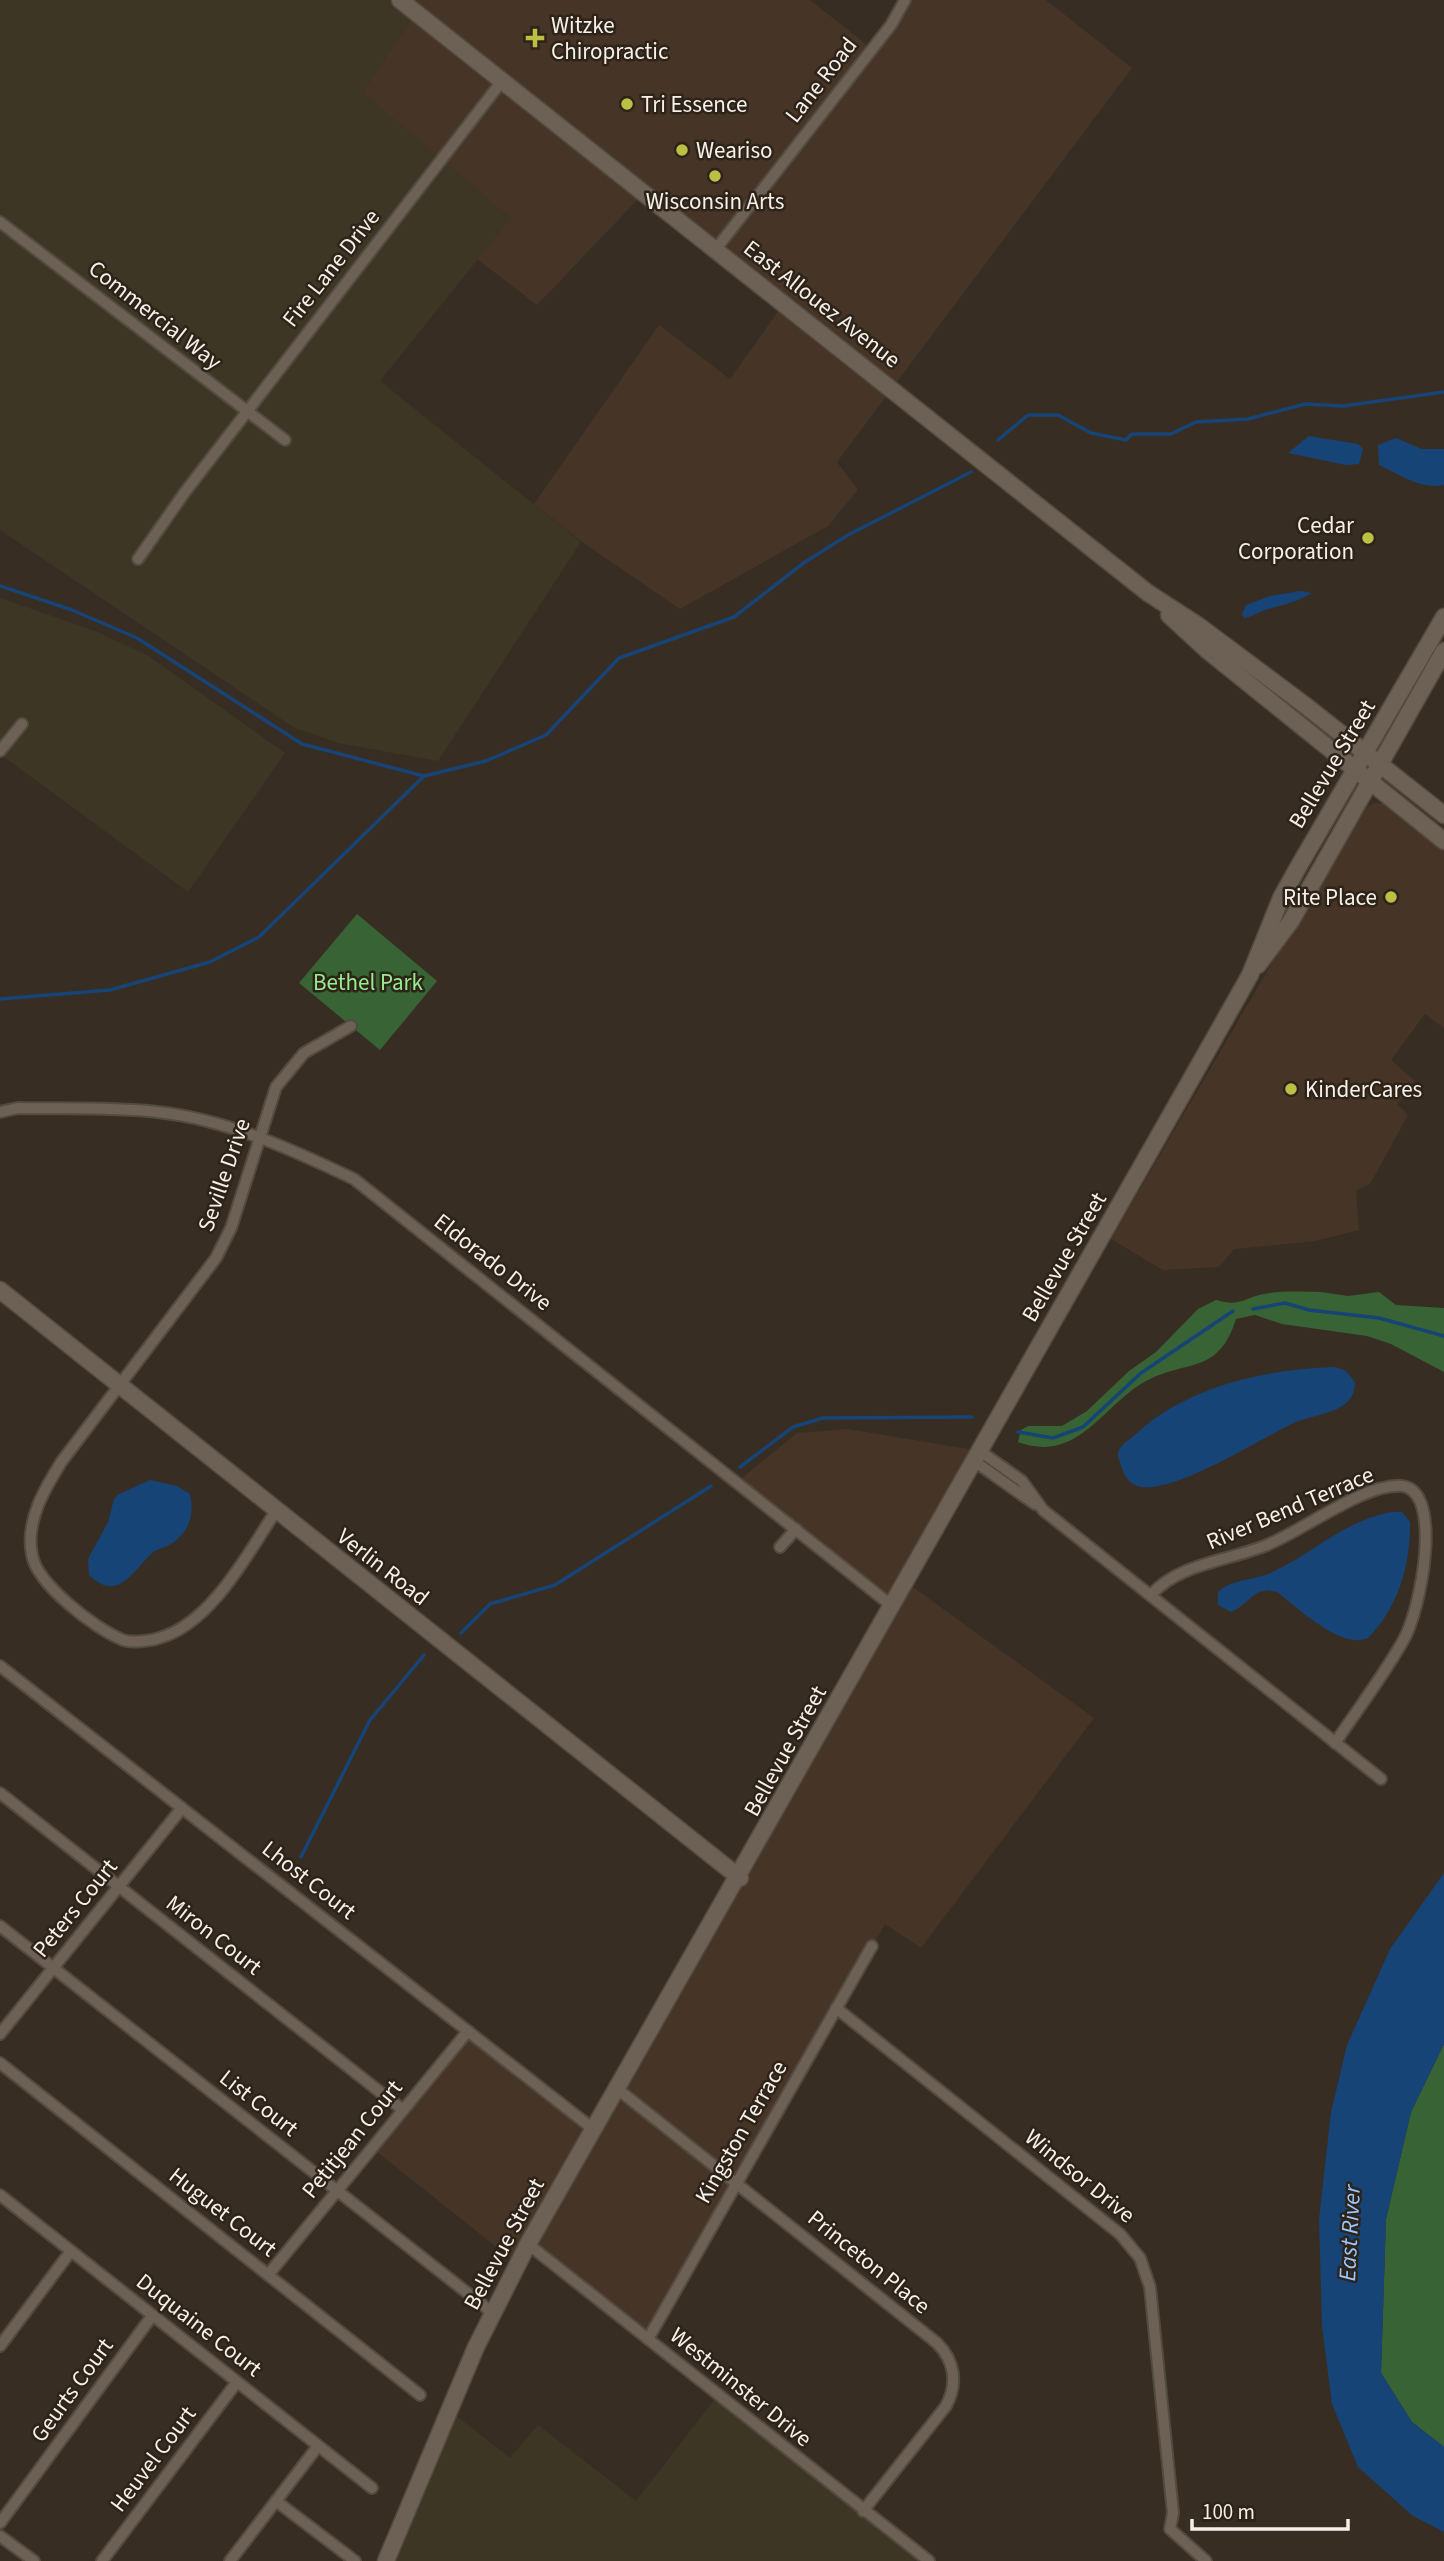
<svg xmlns="http://www.w3.org/2000/svg" width="1444" height="2561" font-family="'Source Sans 3',sans-serif">
  <style>
    .built { fill: #463526 }
    .industrial { fill: #3e3625 }
    .green { fill: #386335 }
    .water { fill: #164477 }
    .lines { fill: none; stroke-linecap: round; stroke-linejoin: round }
    .stream { stroke: #164477; stroke-width: 3.5 }
    .street-casing { stroke: #534a40; stroke-width: 14 }
    .secondary-casing { stroke: #534a40; stroke-width: 19 }
    .street { stroke: #6d6054; stroke-width: 10 }
    .secondary { stroke: #6d6054; stroke-width: 16 }
    .poi-dot { fill: #bbc044; stroke: #2e2319; stroke-width: 2.5 }
    .labels { text-anchor: middle; dominant-baseline: central; stroke-width: 5; stroke-linejoin: round; paint-order: stroke }
    .poi-label { font-size: 23px; fill: #f7f0e9; stroke: #2e2319; text-anchor: start }
    .street-label { font-size: 23px; fill: #f7f0e9; stroke: #2e2319 }
    .park-label { font-size: 23px; fill: #94ee8e; stroke: #2e2319 }
    .water-label { font-size: 24px; font-style: italic; fill: #99c7ff; stroke: #2e2319 }
  </style>
  <rect width="100%" height="100%" fill="#382d22"/>
  <!-- built -->
  <g class="built">
    <polygon points="400,0 810,0 872,49 905,0 1046,0 1132,68 837,462 858,490 828,526 680,609 582,542 534,504 659,325 730,379 784,303 644,193 537,305 477,259 510,218 362,92 416,13"/>
    <polygon points="1374,803 1390,804 1444,845 1444,1028 1425,1014 1391,1060 1415,1081 1397,1104 1408,1115 1370,1184 1356,1191 1359,1230 1315,1241 1234,1249 1219,1267 1163,1270 1111,1239 1360,812"/>
    <polygon points="848,1429 980,1451 906,1582 1094,1718 921,1948 885,1924 648,2339 529,2245 518,2264 372,2148 468,2031 592,2128 892,1607 737,1482 797,1433"/>
  </g>
  <!-- industrial -->
  <g class="industrial">
    <polygon points="0,0 400,0 417,13 363,92 511,218 380,381 581,542 438,761 338,743 293,727 0,530"/>
    <polygon points="0,598 95,631 147,655 285,753 188,892 0,754"/>
    <polygon points="718,2395 929,2561 386,2561 449,2410 510,2458 538,2425 636,2501"/>
  </g>
  <!-- green -->
  <g class="green">
    <polygon points="357,914 437,981 380,1050 299,983"/>
    <path d="M1321 1292 1348 1296 1379 1292 1396 1305 1444 1308V1372L1391 1344 1367 1336 1282 1324 1255 1315 1236 1319C1219 1373 1190 1360 1150 1379 1104 1401 1080 1465 1018 1442L1021 1430 1028 1426H1062L1087 1411 1129 1371 1156 1352 1198 1309 1216 1300C1238 1306 1239 1301 1259 1295 1278 1290 1301 1292 1321 1292Z"/>
    <polygon points="1444,2044 1444,2447 1412,2422 1381,2373 1386,2219 1411,2112"/>
  </g>
  <!-- water -->
  <g class="water">
    <polygon points="1309,436 1358,444 1363,449 1359,464 1346,465 1288,453"/>
    <path d="M1396 438 1422 449H1444V485C1422 490 1398 474 1379 465L1378 445Z"/>
    <path d="M1301 591 1312 593C1293 604 1284 604 1265 610 1257 613 1252 617 1244 618L1242 614 1246 605 1270 596Z"/>
    <path d="M1335 1367 1346 1371 1355 1382C1356 1413 1316 1413 1294 1423 1264 1436 1162 1503 1133 1484 1124 1479 1121 1465 1118 1456 1118 1444 1129 1441 1137 1433 1188 1386 1267 1369 1335 1367Z"/>
    <path d="M150 1480 177 1486 190 1494C194 1513 191 1529 174 1542 166 1548 156 1548 150 1555 131 1574 117 1602 89 1575L88 1559 108 1522 114 1499 119 1494Z"/>
    <path d="M1392 1512H1402L1410 1522C1411 1563 1398 1608 1368 1638 1341 1650 1298 1608 1277 1592 1253 1585 1250 1605 1231 1612L1218 1605V1592C1230 1580 1252 1580 1268 1574 1314 1554 1340 1522 1392 1512Z"/>
    <polygon points="1444,1873 1444,2044 1411,2112 1386,2219 1381,2373 1412,2422 1444,2447 1444,2532 1413,2516 1358,2467 1332,2404 1322,2326 1319,2219 1331,2112 1347,2045 1390,1949"/>
  </g>
  <g class="lines">
    <!-- stream -->
    <g class="stream">
      <polyline points="998,440 1028,415 1058,415 1091,433 1126,440 1132,434 1171,434 1196,422 1248,419 1305,404 1343,406 1444,392"/>
      <polyline points="0,586 72,610 137,638 302,744 424,776 486,761 546,735 619,658 734,617 805,562 848,535 971,472"/>
      <polyline points="0,999 110,990 210,962 259,937 424,776"/>
      <polyline points="1253,1309 1285,1303 1309,1310 1379,1318 1444,1336"/>
      <polyline points="1018,1432 1053,1438 1083,1427 1141,1373 1233,1311"/>
      <polyline points="740,1467 793,1427 823,1418 972,1417"/>
      <polyline points="461,1633 490,1604 555,1585 711,1486"/>
      <polyline points="301,1857 370,1720 424,1655"/>
    </g>
    <defs>
      <g id="street">
        <polyline points="0,222 285,440"/>
        <polyline points="716,249 891,25 905,0"/>
        <polyline points="138,559 185,492 502,81"/>
        <polyline points="0,751 22,724"/>
        <path d="M0 1112 18 1108C64 1109 111 1107 157 1112 226 1119 293 1150 354 1179L892 1606"/>
        <polyline points="980,1451 1022,1481 1043,1510 1381,1779"/>
        <polyline points="974,1461 1035,1504"/>
        <path d="M276 1511C248 1553 211 1624 159 1638 151 1641 131 1643 123 1640 95 1629 37 1584 32 1555 25 1521 45 1488 62 1461L216 1258 231 1228 276 1087 304 1053 351 1026"/>
        <polyline points="780,1547 796,1529"/>
        <path d="M1152 1594C1178 1564 1231 1560 1267 1545 1304 1530 1364 1483 1402 1486 1444 1491 1421 1610 1403 1641 1383 1676 1358 1709 1335 1743"/>
        <polyline points="0,1666 592,2128"/>
        <polyline points="0,1793 403,2110"/>
        <polyline points="0,1926 493,2313"/>
        <polyline points="836,2008 1120,2234 1140,2258 1150,2287 1173,2513 1170,2529 1206,2561"/>
        <polyline points="0,2034 182,1808"/>
        <polyline points="0,2063 420,2395"/>
        <path d="M615 2087 937 2343C955 2361 958 2384 946 2406L863 2511"/>
        <polyline points="0,2195 372,2488"/>
        <polyline points="528,2244 929,2561"/>
        <polyline points="268,2275 468,2031"/>
        <polyline points="648,2339 872,1946"/>
        <polyline points="0,2346 71,2251"/>
        <polyline points="276,2501 355,2561"/>
        <polyline points="0,2523 152,2316"/>
        <polyline points="0,2536 34,2561"/>
        <polyline points="102,2561 237,2382"/>
        <polyline points="230,2561 318,2446"/>
      </g>
      <g id="secondary">
        <polyline points="400,0 1148,593 1199,626 1306,706 1444,815"/>
        <polyline points="1169,615 1207,650 1444,841"/>
        <polyline points="1258,965 1291,921 1444,651"/>
        <polyline points="0,1290 740,1878"/>
        <polyline points="386,2561 476,2347 528,2244 1198,1067 1250,975 1281,898 1300,864 1444,617"/>
      </g>
    </defs>
    <!-- street casing -->
    <use href="#street" class="street-casing"/>
    <!-- secondary casing -->
    <use href="#secondary" class="secondary-casing"/>
    <!-- street -->
    <use href="#street" class="street"/>
    <!-- secondary -->
    <use href="#secondary" class="secondary"/>
  </g>
  <!-- markers -->
  <g class="poi-dot">
    <path d="M531.5 27.5h7v7h7v7h-7v7h-7v-7h-7v-7h7z"/>
    <circle cx="627" cy="104" r="7"/>
    <circle cx="682" cy="150" r="7"/>
    <circle cx="715" cy="176" r="7"/>
    <circle cx="1368" cy="538" r="7"/>
    <circle cx="1391" cy="897" r="7"/>
    <circle cx="1291" cy="1089" r="7"/>
  </g>
  <g class="labels">
    <!-- poi labels -->
    <g class="poi-label">
      <text x="551" y="25">Witzke<tspan x="551" dy="26">Chiropractic</tspan></text>
      <text x="641" y="104">Tri Essence</text>
      <text x="696" y="150">Weariso</text>
      <text x="715" y="201" text-anchor="middle">Wisconsin Arts</text>
      <text x="1354" y="525" text-anchor="end">Cedar<tspan x="1354" dy="26">Corporation</tspan></text>
      <text x="1377" y="897" text-anchor="end">Rite Place</text>
      <text x="1305" y="1089">KinderCares</text>
    </g>
    <!-- street labels -->
    <g class="street-label">
      <text transform="translate(821 80) rotate(-52)">Lane Road</text>
      <text transform="translate(331 268) rotate(-52)">Fire Lane Drive</text>
      <text transform="translate(822 304) rotate(38)">East Allouez Avenue</text>
      <text transform="translate(155 315) rotate(38)">Commercial Way</text>
      <text transform="translate(1332 764) rotate(-59)">Bellevue Street</text>
      <text transform="translate(224 1175) rotate(-71)">Seville Drive</text>
      <text transform="translate(1064 1257) rotate(-60)">Bellevue Street</text>
      <text transform="translate(493 1262) rotate(38)">Eldorado Drive</text>
      <text transform="translate(1290 1508) rotate(-23)">River Bend Terrace</text>
      <text transform="translate(383 1567) rotate(38)">Verlin Road</text>
      <text transform="translate(785 1751) rotate(-61)">Bellevue Street</text>
      <text transform="translate(309 1880) rotate(38)">Lhost Court</text>
      <text transform="translate(75 1908) rotate(-51)">Peters Court</text>
      <text transform="translate(214 1935) rotate(38)">Miron Court</text>
      <text transform="translate(259 2103) rotate(38)">List Court</text>
      <text transform="translate(741 2132) rotate(-60)">Kingston Terrace</text>
      <text transform="translate(352 2139) rotate(-51)">Petitjean Court</text>
      <text transform="translate(1080 2176) rotate(39)">Windsor Drive</text>
      <text transform="translate(223 2212) rotate(38)">Huguet Court</text>
      <text transform="translate(504 2244) rotate(-62)">Bellevue Street</text>
      <text transform="translate(869 2262) rotate(39)">Princeton Place</text>
      <text transform="translate(199 2325) rotate(38)">Duquaine Court</text>
      <text transform="translate(741 2387) rotate(39)">Westminster Drive</text>
      <text transform="translate(72 2390) rotate(-54)">Geurts Court</text>
      <text transform="translate(153 2459) rotate(-53)">Heuvel Court</text>
    </g>
    <!-- park labels -->
    <g class="park-label">
      <text x="368" y="982">Bethel Park</text>
    </g>
    <!-- water labels -->
    <g class="water-label">
      <text transform="translate(1350 2233) rotate(-87)">East River</text>
    </g>
  </g>
  <!-- scale -->
  <path d="M1192 2519v10h156v-10" fill="none" stroke="#f7f0e9" stroke-width="3.5"/>
  <text x="1202" y="2519" font-size="21" fill="#f7f0e9" stroke="#2e2319" stroke-width="5" paint-order="stroke">100 m</text>
</svg>
